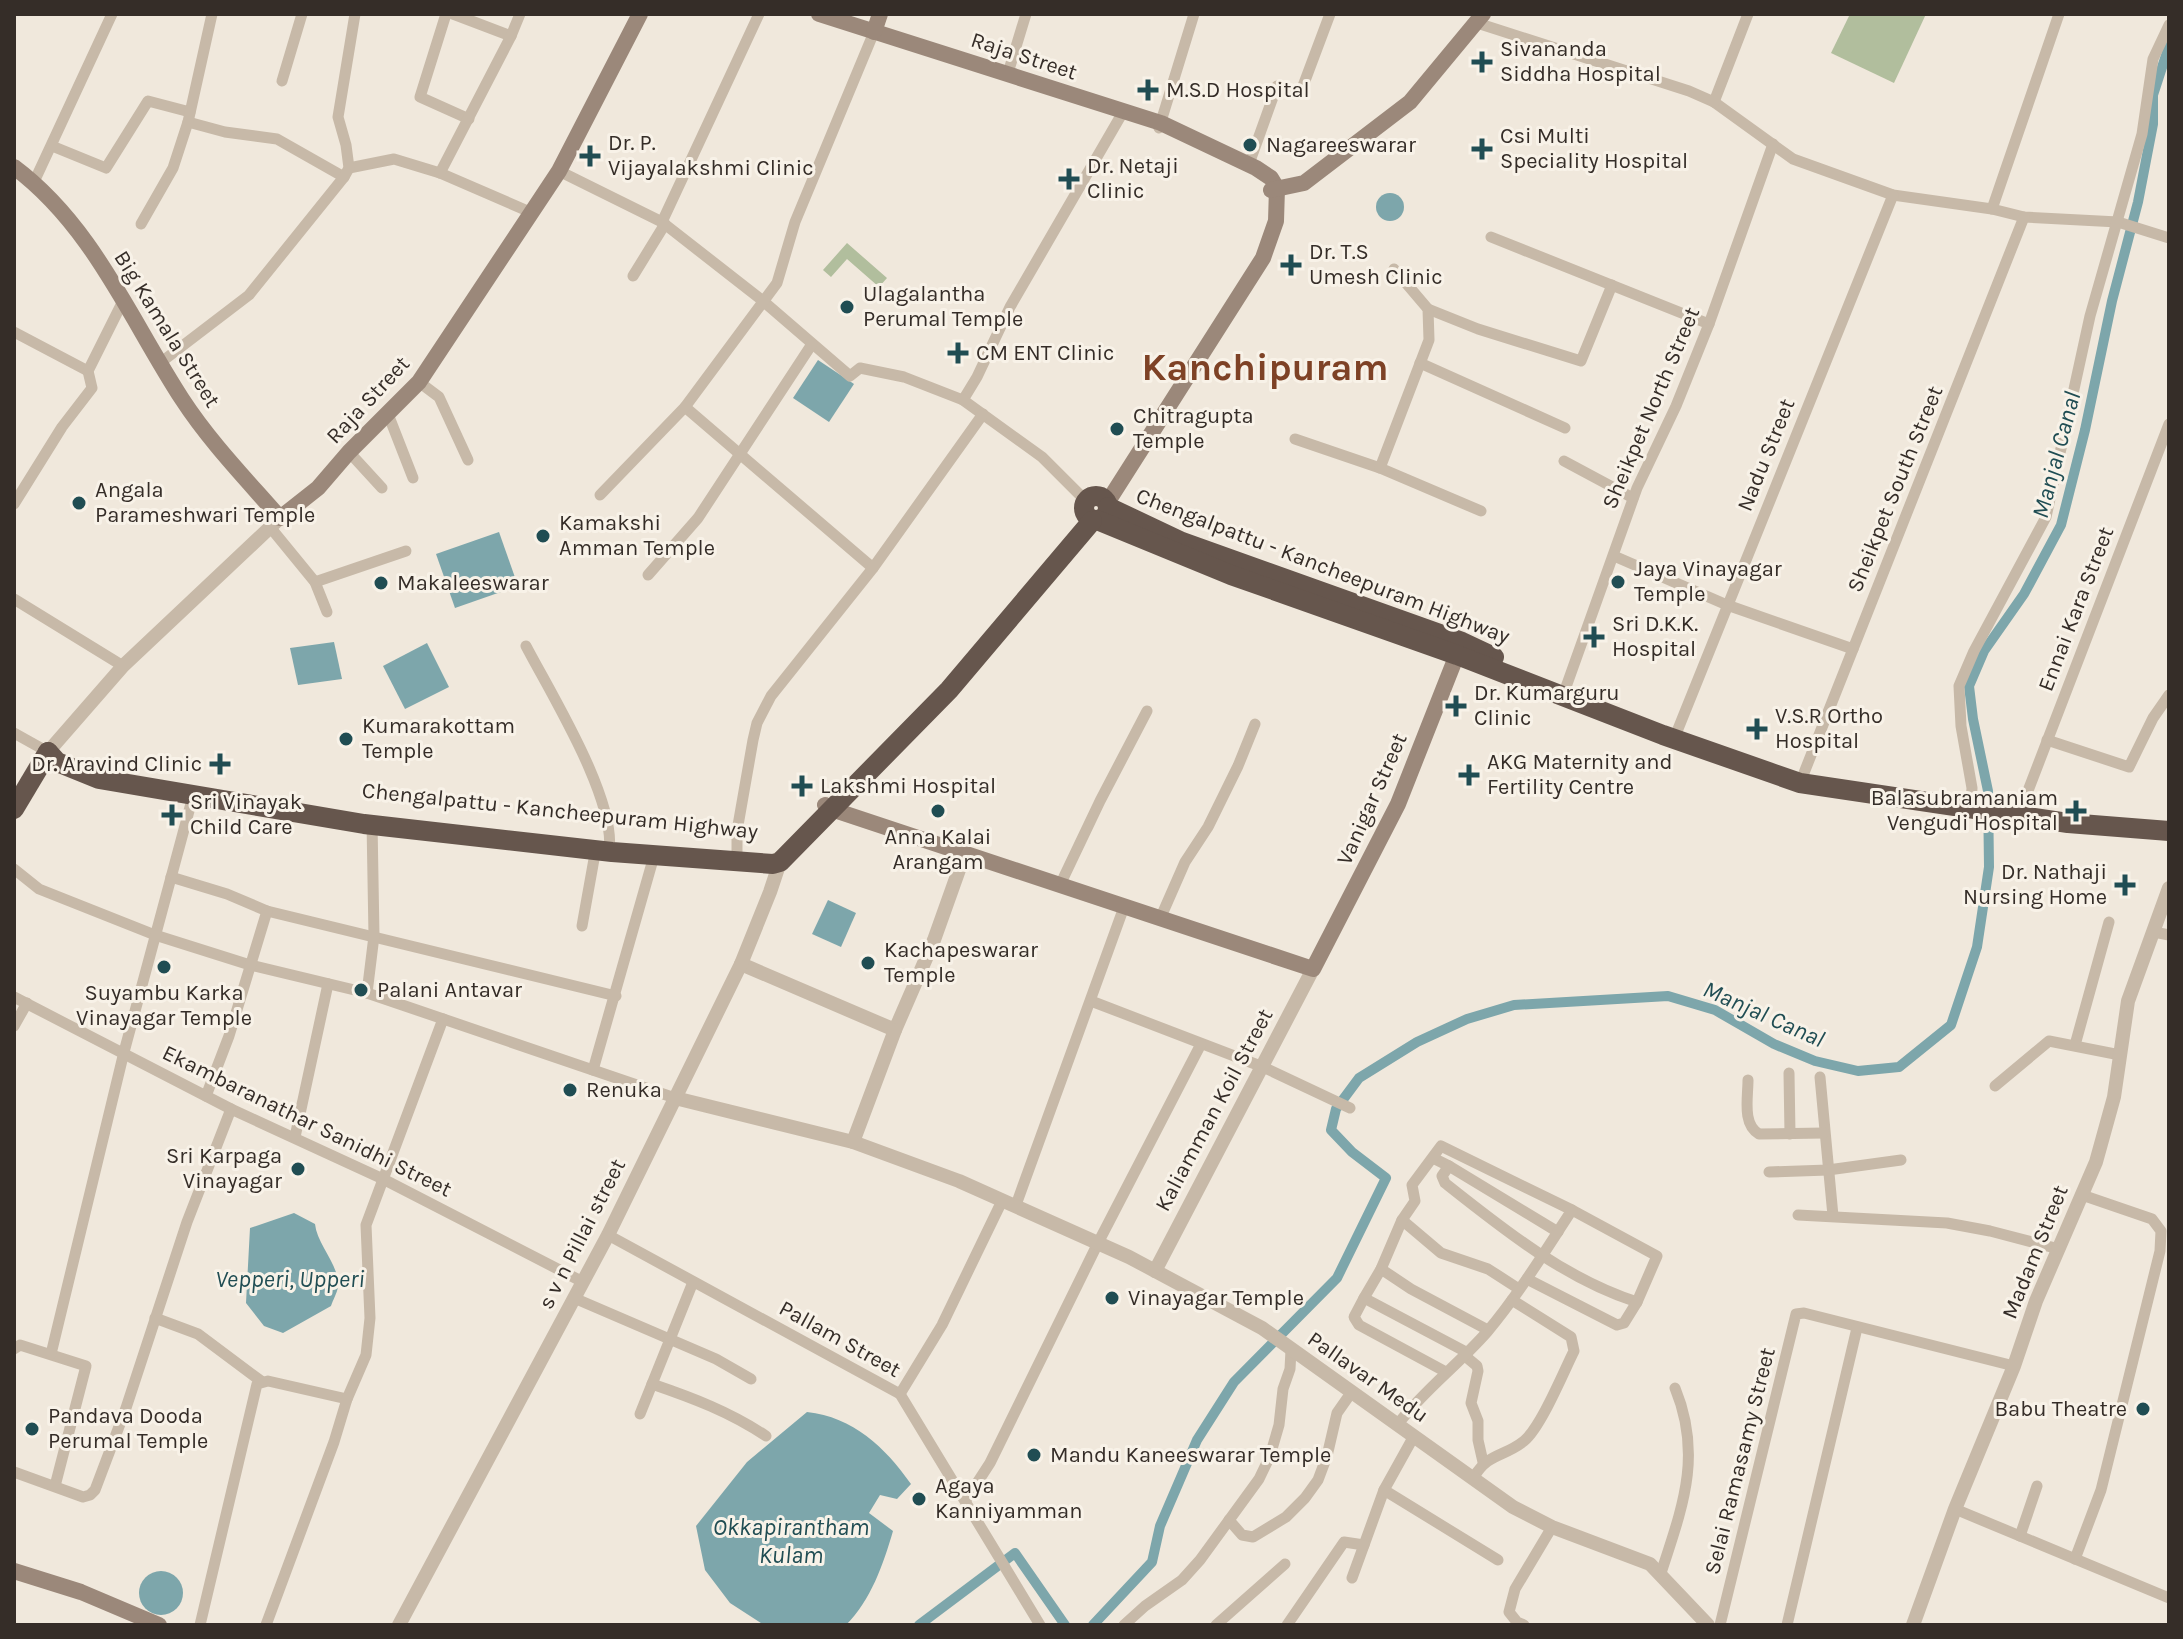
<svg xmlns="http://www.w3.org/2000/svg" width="2183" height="1639" font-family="Karla,sans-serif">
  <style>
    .green { fill: #b1be9d }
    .water { fill: #7da6ab }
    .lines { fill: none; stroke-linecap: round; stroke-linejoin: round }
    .canal { stroke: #7da6ab; stroke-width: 10 }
    .minor { stroke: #c7b9a8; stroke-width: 11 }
    .tertiary { stroke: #c7b9a8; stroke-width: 14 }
    .secondary { stroke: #9b887a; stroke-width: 16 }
    .trunk { stroke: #66564d; stroke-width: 20 }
    .poi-dot { fill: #204d53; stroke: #f8f2e8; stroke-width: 3 }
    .labels { text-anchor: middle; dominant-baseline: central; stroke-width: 6; stroke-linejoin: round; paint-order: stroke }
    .poi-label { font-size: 22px; fill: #352d28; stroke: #f8f2e8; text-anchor: start }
    .street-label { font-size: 22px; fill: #352d28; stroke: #f8f2e8 }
    .water-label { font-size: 24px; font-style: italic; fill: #204d53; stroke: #f8f2e8 }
    .town-label { font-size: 38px; font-weight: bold; fill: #7e4226; stroke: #f8f2e8 }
  </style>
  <rect width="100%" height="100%" fill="#f0e8dc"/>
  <!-- green -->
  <g class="green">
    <polygon points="1850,14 1926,14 1894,83 1831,53"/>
    <polygon points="847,243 887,278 879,287 847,259 831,277 823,270"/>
  </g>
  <!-- water -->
  <g class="water">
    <circle cx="1390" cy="207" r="14"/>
    <polygon points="818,360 854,384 829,422 793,398"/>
    <polygon points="499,532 518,586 455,608 436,554"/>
    <polygon points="334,642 342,679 298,685 290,648"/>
    <polygon points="427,643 449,687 405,709 383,666"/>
    <polygon points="828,900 856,913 841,947 812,934"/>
    <path d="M294 1213 315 1224C317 1245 340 1265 338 1287 337 1293 333 1300 331 1306L283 1333 264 1326 246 1303 250 1228Z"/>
    <path d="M807 1412C853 1417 885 1447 911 1484L897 1499 880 1495 869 1513 893 1531C883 1565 871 1600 846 1625H764L730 1603 705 1570 696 1526 747 1462Z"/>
    <circle cx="161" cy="1593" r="22"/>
  </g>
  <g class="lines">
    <!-- canal -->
    <g class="canal">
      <polyline points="919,1625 1015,1553 1065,1625"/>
      <polyline points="1093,1625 1152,1562 1160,1526 1197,1440 1234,1382 1337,1278 1386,1178 1352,1152 1331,1130 1336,1109 1359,1078 1417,1042 1467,1019 1514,1005 1668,996 1715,1010 1774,1044 1815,1061 1858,1071 1899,1067 1951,1025 1977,947 1989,867 1988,791 1973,719 1969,686 1984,651 2024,594 2061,525 2085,430 2112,301 2138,202 2153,124 2153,95 2169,46"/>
    </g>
    <!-- minor -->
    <g class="minor">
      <polyline points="446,14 420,97 469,119"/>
      <polyline points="453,14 511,36"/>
      <polyline points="1477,23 1689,91 1714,102 1793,159 1893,195 1992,209 2024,217 2118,222 2169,238"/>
      <polyline points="1008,73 1026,14"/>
      <polyline points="282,81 302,14"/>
      <polyline points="1714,102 1748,14"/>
      <polyline points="188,122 225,132 277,139 344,177"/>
      <polyline points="1159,128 1194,14"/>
      <polyline points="52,146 106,168 148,101 190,112"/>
      <polyline points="1249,164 1277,86 1300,94 1330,14"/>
      <polyline points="349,168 394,159 440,173 530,212"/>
      <polyline points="559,171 662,222 763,301 850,376 860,368 904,377 963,400 977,377 1010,307 1123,112"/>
      <polyline points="440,173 511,36 520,14"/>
      <polyline points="34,182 112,14"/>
      <polyline points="1992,209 2059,14"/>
      <polyline points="662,222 759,14"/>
      <polyline points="141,224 173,168 188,122 212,14"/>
      <polyline points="1491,237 1709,324"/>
      <polyline points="633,276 665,224"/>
      <polyline points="1428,309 1478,329 1581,361 1612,285"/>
      <polyline points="14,332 88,371"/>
      <polyline points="160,363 249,295 344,177 349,168 346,145 338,117 355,14"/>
      <polyline points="1420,363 1565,428"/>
      <polyline points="419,382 439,397 468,460"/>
      <polyline points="963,400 1042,457 1086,501"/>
      <polyline points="685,407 873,568"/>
      <polyline points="388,414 413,478"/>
      <polyline points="1295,439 1380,468 1481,511"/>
      <polyline points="349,452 382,488"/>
      <polyline points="1564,461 1633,498"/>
      <polyline points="1380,468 1429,340 1428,309 1394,269"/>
      <polyline points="600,495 685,407 777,283 795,222 874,32"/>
      <polyline points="14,504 62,427 92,388 88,371 123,301"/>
      <polyline points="270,527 315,582 327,612"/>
      <polyline points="1614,556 1727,605 1853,649"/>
      <polyline points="648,575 698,518 812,344"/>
      <polyline points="315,582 406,551"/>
      <polyline points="14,599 123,666"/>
      <path d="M526 646C551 694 617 800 609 852"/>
      <polyline points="1566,687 1637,488 1676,406 1709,324 1773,144"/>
      <polyline points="14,733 48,752"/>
      <polyline points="1674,739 1893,195"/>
      <polyline points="2047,740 2129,767 2153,718 2169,695"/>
      <polyline points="1800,783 2024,217"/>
      <polyline points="1971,802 1972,788 1961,726 1959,686 1974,651 2046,517 2090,316 2142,134 2153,59 2169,25"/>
      <polyline points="2021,809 2169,424"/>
      <polyline points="737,856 737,831 753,740 757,723 771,696 873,568 983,414"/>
      <polyline points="14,869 39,889 155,935 250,965 367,993 675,1098"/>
      <polyline points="171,877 227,894 267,911 616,996"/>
      <polyline points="1060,885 1100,801 1147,711"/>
      <polyline points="1160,919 1185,862 1208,827 1238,766 1255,724"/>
      <polyline points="582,926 596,848"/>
      <polyline points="2154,932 2169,935"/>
      <polyline points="367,993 374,936 372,822"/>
      <polyline points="14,997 231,1109 383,1179 583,1282"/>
      <polyline points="1091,1001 1263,1067 1350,1108"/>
      <polyline points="14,1026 27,1003"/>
      <polyline points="2075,1045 2109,922"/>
      <polyline points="593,1070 654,856"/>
      <polyline points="1789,1073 1790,1134"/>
      <polyline points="1820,1077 1833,1216"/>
      <path d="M1748 1080C1748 1098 1742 1124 1759 1134L1824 1133"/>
      <polyline points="1995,1086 2049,1041 2120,1055"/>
      <polyline points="206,1096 229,1036 267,911"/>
      <polyline points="295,1137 328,984"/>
      <polyline points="1433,1158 1449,1166 1558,1232"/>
      <path d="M1449 1166 1442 1176 1445 1183C1503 1229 1565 1279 1637 1302"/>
      <polyline points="1769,1172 1828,1170 1901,1160"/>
      <polyline points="1016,1205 1124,907"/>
      <polyline points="1798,1215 1947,1223 1990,1231 2059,1249"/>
      <polyline points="1402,1220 1441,1253 1488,1269 1519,1289"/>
      <polyline points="608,1235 900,1394 1040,1625"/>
      <polyline points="1381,1269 1411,1289 1488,1330"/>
      <polyline points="1527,1279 1617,1325 1624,1323 1637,1302 1657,1256 1572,1210"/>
      <polyline points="574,1298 716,1359 751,1379"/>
      <polyline points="1364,1298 1354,1317 1359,1325 1446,1372"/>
      <polyline points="155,1318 198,1334 261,1381"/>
      <polyline points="14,1349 20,1345 86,1366 55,1486"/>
      <polyline points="51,1354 124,1052 193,796"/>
      <polyline points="1465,1356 1477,1366 1478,1371 1471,1403 1478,1421 1478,1440 1483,1462"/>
      <path d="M652 1384C693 1398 730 1412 766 1436"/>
      <polyline points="900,1394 942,1325 1002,1201"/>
      <polyline points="640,1414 693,1282"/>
      <path d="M1397 1425C1424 1390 1458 1365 1487 1332 1519 1294 1545 1251 1572 1210L1441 1146 1412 1185 1415 1201 1402 1220 1381 1269 1364 1298 1468 1353"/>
      <polyline points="1414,1436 1384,1490 1498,1560"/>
      <polyline points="14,1472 83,1497 90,1495 95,1490 126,1408 187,1222 231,1109"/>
      <path d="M1474 1477C1488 1453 1504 1457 1524 1441 1541 1427 1563 1373 1574 1351L1571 1337 1512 1300"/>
      <polyline points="966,1500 990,1463 1098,1243 1201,1044"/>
      <polyline points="1955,1509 2169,1598"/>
      <polyline points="1229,1520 1242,1535 1253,1537 1286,1517 1305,1498 1318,1480 1327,1456 1337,1413 1351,1393"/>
      <polyline points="2020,1536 2037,1486"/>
      <polyline points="2075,1559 2101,1490 2160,1251 2161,1231 2152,1219 2082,1195"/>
      <path d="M1661 1573C1682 1508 1703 1456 1675 1388"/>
      <polyline points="1352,1578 1384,1490"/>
      <polyline points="200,1625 257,1384 268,1381 347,1399"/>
      <polyline points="266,1625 334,1442 347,1399 366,1355 370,1318 366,1225 443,1019"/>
      <polyline points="1124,1625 1145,1606 1182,1580 1200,1560 1259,1479 1270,1456 1279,1425 1283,1389 1290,1369 1291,1350"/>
      <polyline points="1216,1625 1285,1564"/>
      <polyline points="1287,1625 1344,1542 1364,1545"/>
      <polyline points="1524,1625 1517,1622 1509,1612 1515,1589 1552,1527"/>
      <polyline points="1720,1625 1796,1314 1804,1313 2014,1366"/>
      <polyline points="1787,1625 1857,1328"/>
    </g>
    <!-- tertiary -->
    <g class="tertiary">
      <polyline points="48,752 123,666 280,518"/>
      <polyline points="741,964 895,1030 934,940 965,853"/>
      <polyline points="675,1098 853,1142 959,1181 1129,1257 1262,1328 1513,1507 1552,1527 1650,1564 1708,1625"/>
      <polyline points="853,1142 895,1030"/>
      <polyline points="1155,1271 1313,969"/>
      <polyline points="399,1625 608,1235 741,964 770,892 780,862 779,858"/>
      <polyline points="1913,1625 1955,1509 2014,1366 2036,1301 2096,1162 2114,1097 2128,1001 2169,888"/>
    </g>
    <!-- secondary -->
    <g class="secondary">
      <polyline points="819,14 1161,123 1256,168 1271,178 1277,188 1276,221 1263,258 1107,503"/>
      <polyline points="874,32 880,14"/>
      <path d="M14 167C93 226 130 319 182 399 210 442 246 479 280 518L318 488 349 452 419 382 559 171 640 14"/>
      <polyline points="1271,190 1304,183 1410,102 1483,14"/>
      <polyline points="825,805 831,809 1313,969 1398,804 1460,647"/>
      <polyline points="14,1571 81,1592 159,1625"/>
    </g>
    <!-- trunk -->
    <g class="trunk">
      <circle cx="1096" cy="508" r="12"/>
      <polyline points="1108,507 1182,542 1462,642 1494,657"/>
      <polyline points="1097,520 1231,575 1457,655 1663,735 1800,783 2068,823 2169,831"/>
      <polyline points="48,752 57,762 99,779 364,824 612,852 773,864 780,862 949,690 1092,521"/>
      <polyline points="14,809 48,752"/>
    </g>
  </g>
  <!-- markers -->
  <g class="poi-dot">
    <path d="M1478 50h8v8h8v8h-8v8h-8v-8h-8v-8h8z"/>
    <path d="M1144 78h8v8h8v8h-8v8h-8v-8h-8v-8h8z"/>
    <circle cx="1250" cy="145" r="8"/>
    <path d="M1478 137h8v8h8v8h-8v8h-8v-8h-8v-8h8z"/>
    <path d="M586 144h8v8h8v8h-8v8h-8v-8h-8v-8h8z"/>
    <path d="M1065 167h8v8h8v8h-8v8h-8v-8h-8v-8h8z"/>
    <path d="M1287 253h8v8h8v8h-8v8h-8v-8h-8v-8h8z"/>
    <circle cx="847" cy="307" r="8"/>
    <path d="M954 341h8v8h8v8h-8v8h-8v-8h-8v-8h8z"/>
    <circle cx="1117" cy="429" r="8"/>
    <circle cx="79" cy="503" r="8"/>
    <circle cx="543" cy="536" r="8"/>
    <circle cx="1618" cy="582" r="8"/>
    <circle cx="381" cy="583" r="8"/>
    <path d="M1590 625h8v8h8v8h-8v8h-8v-8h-8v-8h8z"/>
    <path d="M1452 694h8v8h8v8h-8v8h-8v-8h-8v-8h8z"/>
    <path d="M1753 717h8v8h8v8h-8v8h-8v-8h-8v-8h8z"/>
    <circle cx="346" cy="739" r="8"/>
    <path d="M216 752h8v8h8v8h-8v8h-8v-8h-8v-8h8z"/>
    <path d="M1465 763h8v8h8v8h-8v8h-8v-8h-8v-8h8z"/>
    <path d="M798 774h8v8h8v8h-8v8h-8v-8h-8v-8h8z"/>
    <circle cx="938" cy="811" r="8"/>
    <path d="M2072 799h8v8h8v8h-8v8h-8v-8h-8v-8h8z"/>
    <path d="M168 803h8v8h8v8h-8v8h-8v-8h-8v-8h8z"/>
    <path d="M2121 873h8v8h8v8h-8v8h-8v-8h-8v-8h8z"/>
    <circle cx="868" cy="963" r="8"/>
    <circle cx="164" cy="967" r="8"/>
    <circle cx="361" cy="990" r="8"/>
    <circle cx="570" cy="1090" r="8"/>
    <circle cx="298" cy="1169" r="8"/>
    <circle cx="1112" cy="1298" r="8"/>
    <circle cx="2143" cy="1409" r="8"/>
    <circle cx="32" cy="1429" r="8"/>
    <circle cx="1034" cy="1455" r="8"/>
    <circle cx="919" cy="1499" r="8"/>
  </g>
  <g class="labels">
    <!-- poi labels -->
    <g class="poi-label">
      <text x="1500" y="49">Sivananda<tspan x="1500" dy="25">Siddha Hospital</tspan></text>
      <text x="1166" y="90">M.S.D Hospital</text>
      <text x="1500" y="136">Csi Multi<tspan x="1500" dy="25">Speciality Hospital</tspan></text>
      <text x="608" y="143">Dr. P.<tspan x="608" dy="25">Vijayalakshmi Clinic</tspan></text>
      <text x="1266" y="145">Nagareeswarar</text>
      <text x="1087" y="166">Dr. Netaji<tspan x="1087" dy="25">Clinic</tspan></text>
      <text x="1309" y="252">Dr. T.S<tspan x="1309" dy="25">Umesh Clinic</tspan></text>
      <text x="863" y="294">Ulagalantha<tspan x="863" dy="25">Perumal Temple</tspan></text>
      <text x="976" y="353">CM ENT Clinic</text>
      <text x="1133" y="416">Chitragupta<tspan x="1133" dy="25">Temple</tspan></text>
      <text x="95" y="490">Angala<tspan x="95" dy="25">Parameshwari Temple</tspan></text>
      <text x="559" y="523">Kamakshi<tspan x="559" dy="25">Amman Temple</tspan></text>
      <text x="1634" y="569">Jaya Vinayagar<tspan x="1634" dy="25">Temple</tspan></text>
      <text x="397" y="583">Makaleeswarar</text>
      <text x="1612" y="624">Sri D.K.K.<tspan x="1612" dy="25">Hospital</tspan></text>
      <text x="1474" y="693">Dr. Kumarguru<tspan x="1474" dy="25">Clinic</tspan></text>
      <text x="1775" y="716">V.S.R Ortho<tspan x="1775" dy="25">Hospital</tspan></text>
      <text x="362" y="726">Kumarakottam<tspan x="362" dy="25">Temple</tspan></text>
      <text x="1487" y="762">AKG Maternity and<tspan x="1487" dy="25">Fertility Centre</tspan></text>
      <text x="202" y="764" text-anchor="end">Dr. Aravind Clinic</text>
      <text x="820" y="786">Lakshmi Hospital</text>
      <text x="2058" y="798" text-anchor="end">Balasubramaniam<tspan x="2058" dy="25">Vengudi Hospital</tspan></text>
      <text x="190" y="802">Sri Vinayak<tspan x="190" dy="25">Child Care</tspan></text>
      <text x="938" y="837" text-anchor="middle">Anna Kalai<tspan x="938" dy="25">Arangam</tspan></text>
      <text x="2107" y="872" text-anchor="end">Dr. Nathaji<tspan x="2107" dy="25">Nursing Home</tspan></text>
      <text x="884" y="950">Kachapeswarar<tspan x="884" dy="25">Temple</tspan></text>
      <text x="377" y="990">Palani Antavar</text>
      <text x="164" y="993" text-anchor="middle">Suyambu Karka<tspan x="164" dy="25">Vinayagar Temple</tspan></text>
      <text x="586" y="1090">Renuka</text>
      <text x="282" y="1156" text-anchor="end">Sri Karpaga<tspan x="282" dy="25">Vinayagar</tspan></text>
      <text x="1128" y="1298">Vinayagar Temple</text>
      <text x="2127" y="1409" text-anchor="end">Babu Theatre</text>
      <text x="48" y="1416">Pandava Dooda<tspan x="48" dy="25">Perumal Temple</tspan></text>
      <text x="1050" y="1455">Mandu Kaneeswarar Temple</text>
      <text x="935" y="1486">Agaya<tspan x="935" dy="25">Kanniyamman</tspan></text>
    </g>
    <!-- street labels -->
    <g class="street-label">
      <text transform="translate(1024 56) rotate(18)">Raja Street</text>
      <text transform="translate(167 329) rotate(58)">Big Kamala Street</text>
      <text transform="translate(368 400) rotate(-47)">Raja Street</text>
      <text transform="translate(1651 408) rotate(-67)">Sheikpet North Street</text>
      <text transform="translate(1766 455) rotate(-68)">Nadu Street</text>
      <text transform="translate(1895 489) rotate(-68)">Sheikpet South Street</text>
      <text transform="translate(1323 566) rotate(21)">Chengalpattu - Kancheepuram Highway</text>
      <text transform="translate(2076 609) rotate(-69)">Ennai Kara Street</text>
      <text transform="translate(1372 799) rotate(-66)">Vanigar Street</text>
      <text transform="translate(560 811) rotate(6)">Chengalpattu - Kancheepuram Highway</text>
      <text transform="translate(1214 1110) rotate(-62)">Kaliamman Koil Street</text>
      <text transform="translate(307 1121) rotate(26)">Ekambaranathar Sanidhi Street</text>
      <text transform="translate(582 1234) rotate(-63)">s v n Pillai street</text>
      <text transform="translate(2035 1252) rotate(-68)">Madam Street</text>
      <text transform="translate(840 1339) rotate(29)">Pallam Street</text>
      <text transform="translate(1368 1377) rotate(35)">Pallavar Medu</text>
      <text transform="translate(1740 1461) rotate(-76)">Selai Ramasamy Street</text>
    </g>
    <!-- water labels -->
    <g class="water-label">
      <text transform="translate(2056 455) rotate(-75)">Manjal Canal</text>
      <text transform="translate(1764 1014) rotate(24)">Manjal Canal</text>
      <text x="290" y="1279">Vepperi, Upperi</text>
      <text x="791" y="1527">Okkapirantham<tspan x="791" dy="28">Kulam</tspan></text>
    </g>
    <!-- town labels -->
    <g class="town-label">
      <text x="1265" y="367">Kanchipuram</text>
    </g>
  </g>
  <!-- border -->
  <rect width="2183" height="1639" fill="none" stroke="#352d28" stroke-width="32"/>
</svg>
